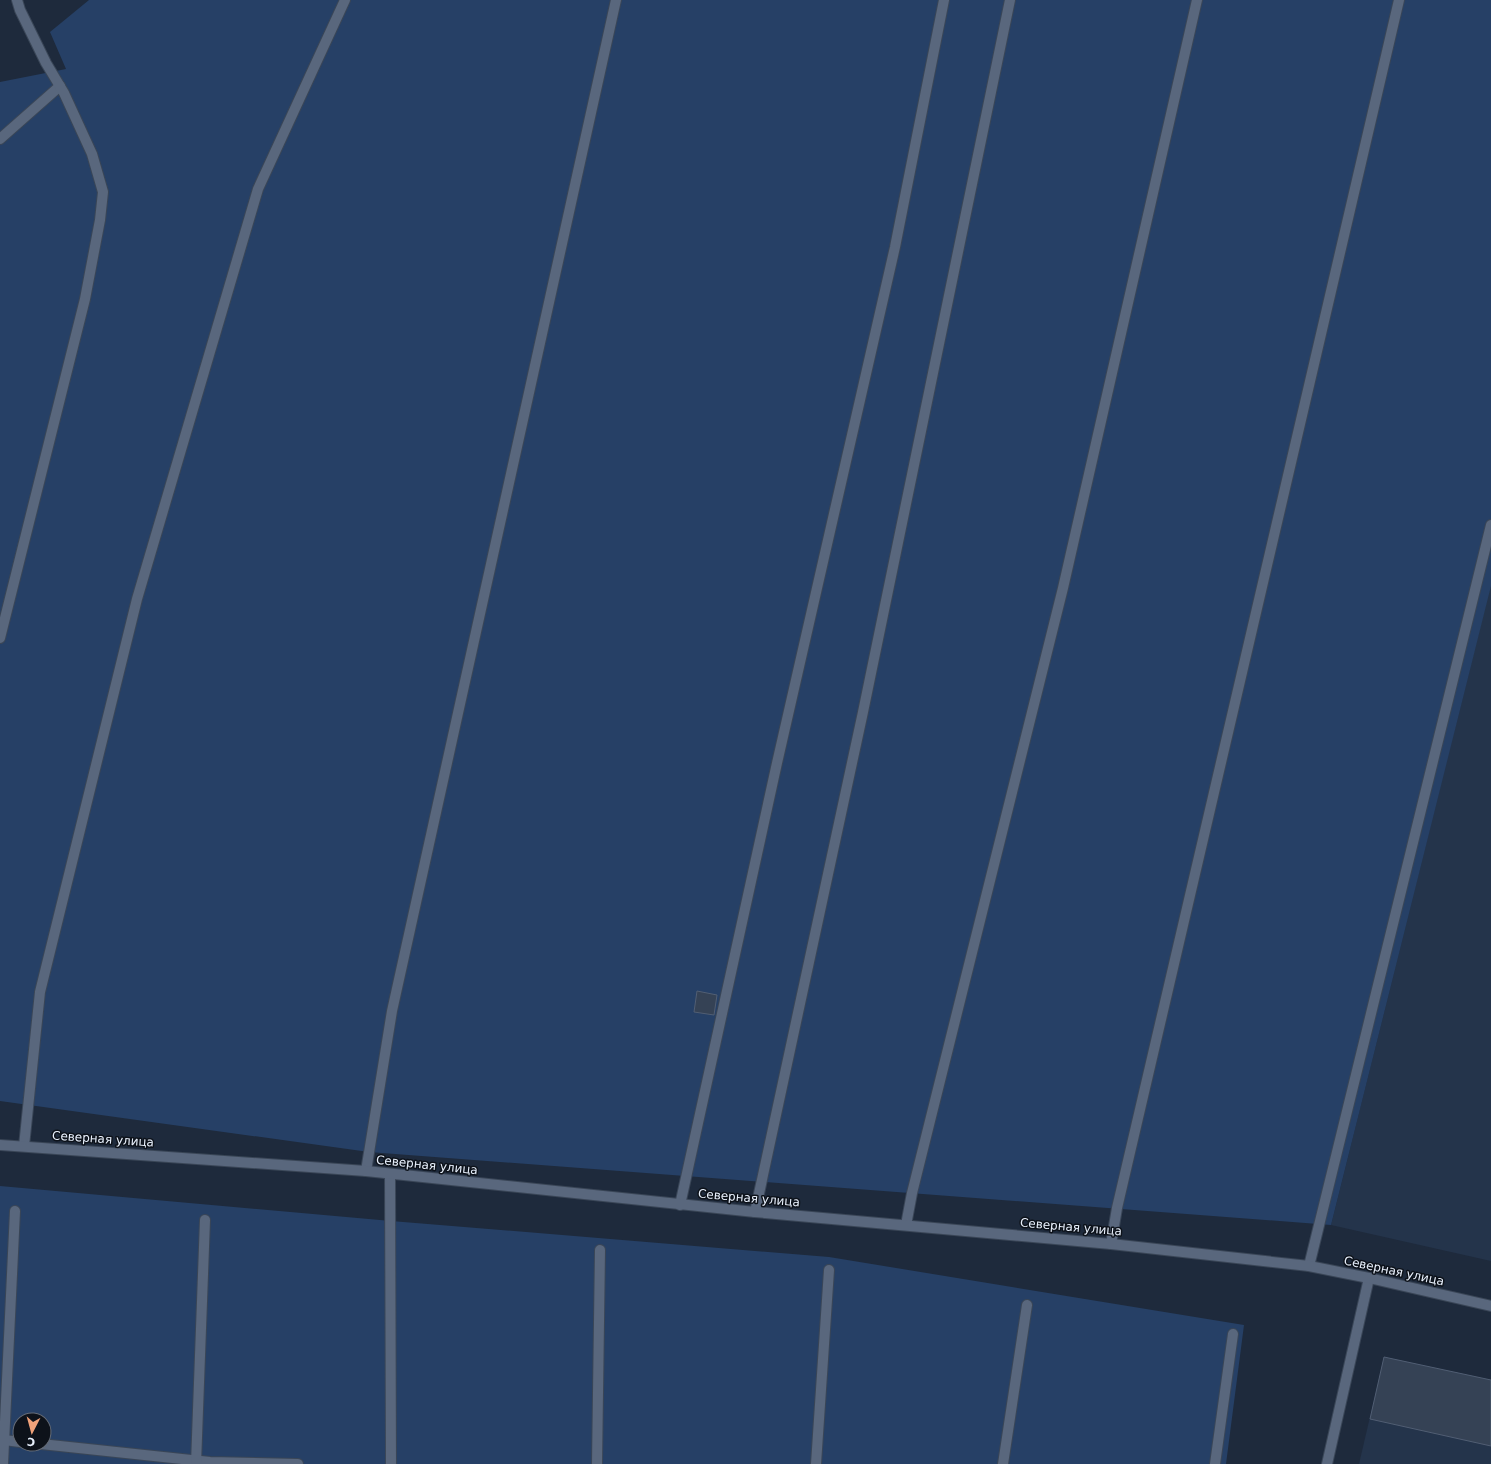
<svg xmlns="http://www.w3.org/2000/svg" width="1491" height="1464" font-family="'DejaVu Sans',sans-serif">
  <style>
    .built { fill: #24344b }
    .green { fill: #264066; fill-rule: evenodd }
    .building { fill: #354255; stroke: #515e73 }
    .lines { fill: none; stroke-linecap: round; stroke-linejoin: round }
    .service-casing { stroke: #3a4657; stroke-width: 12 }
    .minor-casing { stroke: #3a4657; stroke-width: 12 }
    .service { stroke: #59677d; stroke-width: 10 }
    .minor { stroke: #59677d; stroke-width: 10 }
    .labels { text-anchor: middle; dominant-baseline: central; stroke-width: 3; stroke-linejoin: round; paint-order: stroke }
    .street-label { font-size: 12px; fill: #e9f1fd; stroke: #0d121a }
  </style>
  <rect width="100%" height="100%" fill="#1e2a3c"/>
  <!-- built -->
  <g class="built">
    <polygon points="1491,584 1491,1261 1331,1225"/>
    <polygon points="1384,1357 1491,1380 1491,1464 1359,1464"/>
  </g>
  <!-- green -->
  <g class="green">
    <polygon points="89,0 1491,0 1491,586 1331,1225 369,1152 0,1101 0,82 66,69 50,32"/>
    <path d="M0 1186 391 1221 829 1257 1244 1325 1226 1464H0ZM20 1420H44V1444H20Z"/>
  </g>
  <!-- building -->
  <g class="building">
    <polygon points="697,991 717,995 714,1015 694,1012"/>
    <polygon points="1384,1357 1491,1380 1491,1446 1370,1419"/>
  </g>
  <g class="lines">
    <defs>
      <g id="service">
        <polyline points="0,139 60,86"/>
        <polyline points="0,638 85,299 100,220 103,192 92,154 64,93 46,63 20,10 17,0"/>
        <polyline points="24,1146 40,992 137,599 258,189 345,0"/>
        <polyline points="366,1171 392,1011 616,0"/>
        <polyline points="390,1174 391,1464"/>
        <polyline points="680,1205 777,763 895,247 944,0"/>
        <polyline points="755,1212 863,712 1010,0"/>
        <polyline points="906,1225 912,1193 1063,588 1197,0"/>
        <polyline points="1111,1244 1117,1208 1399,0"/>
        <polyline points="1309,1266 1491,525"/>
        <polyline points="4,1440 20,1442"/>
        <polyline points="41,1444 210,1462 298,1464"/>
        <polyline points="3,1464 15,1211"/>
        <polyline points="196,1464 205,1220"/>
        <polyline points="597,1464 600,1250"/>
        <polyline points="816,1464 829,1270"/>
        <polyline points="1003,1464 1027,1305"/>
        <polyline points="1215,1464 1233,1334"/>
        <polyline points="1327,1464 1369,1278"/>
      </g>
      <polyline id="minor" points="0,1145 366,1171 755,1212 1111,1244 1309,1266 1369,1278 1491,1306"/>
    </defs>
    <!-- service casing -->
    <use href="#service" class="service-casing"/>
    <!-- minor casing -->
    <use href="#minor" class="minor-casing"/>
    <!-- service -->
    <use href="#service" class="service"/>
    <!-- minor -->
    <use href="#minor" class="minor"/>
  </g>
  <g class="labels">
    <!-- street labels -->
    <g class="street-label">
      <text transform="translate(103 1139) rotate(4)">Северная улица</text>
      <text transform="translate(427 1165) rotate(6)">Северная улица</text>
      <text transform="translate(749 1198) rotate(5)">Северная улица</text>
      <text transform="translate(1071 1227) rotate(5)">Северная улица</text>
      <text transform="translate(1394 1271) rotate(12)">Северная улица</text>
    </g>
  </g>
  <!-- north arrow -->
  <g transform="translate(32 1432) rotate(186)"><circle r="19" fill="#0d121a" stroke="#656b75"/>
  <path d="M0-3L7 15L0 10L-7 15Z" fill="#f0a27a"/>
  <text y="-6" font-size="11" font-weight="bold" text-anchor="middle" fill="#e9f1fd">С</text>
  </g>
</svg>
